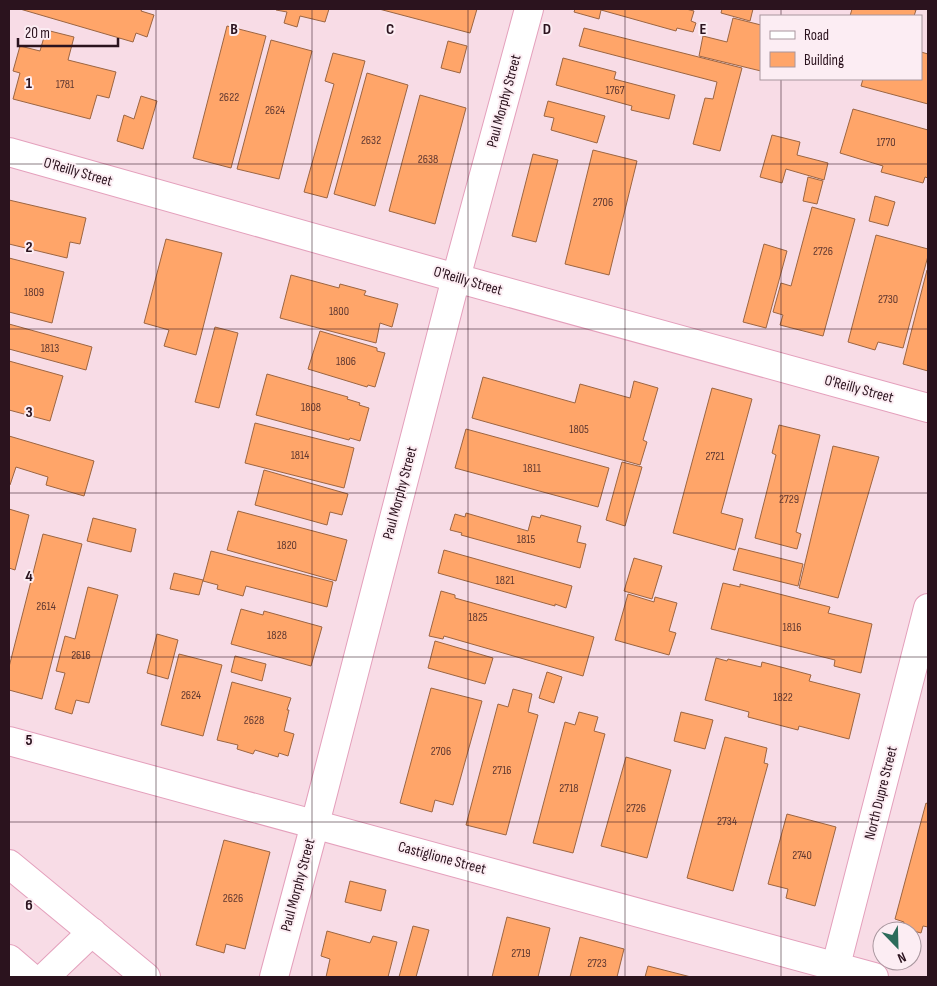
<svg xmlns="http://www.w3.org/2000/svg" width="937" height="986" font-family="'Sofia Sans Condensed',sans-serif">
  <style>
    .building { fill: #ffa569; stroke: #9c6542 }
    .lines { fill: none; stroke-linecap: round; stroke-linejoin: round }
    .minor-casing { stroke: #e4a0bc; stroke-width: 30 }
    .minor { stroke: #fff; stroke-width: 28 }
    .grid { fill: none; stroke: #2b131e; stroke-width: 1; stroke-opacity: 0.55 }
    .labels { text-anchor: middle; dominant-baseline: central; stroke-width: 4; stroke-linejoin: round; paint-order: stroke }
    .number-label { font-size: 12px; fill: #603831 }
    .street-label { font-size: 15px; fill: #2b131e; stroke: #fcedf3 }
    .grid-label { font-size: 16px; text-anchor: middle; font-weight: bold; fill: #2b131e; stroke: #fcedf3; stroke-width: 4; stroke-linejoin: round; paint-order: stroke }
  </style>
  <rect width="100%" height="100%" fill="#f8dce6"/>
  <!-- building -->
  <g class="building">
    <polygon points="20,9 142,9 141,11 154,15 147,37 136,33 133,42"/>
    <polygon points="277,9 329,9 325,22 300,16 297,27 284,23 287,12 276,10"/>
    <polygon points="379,9 477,9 470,33"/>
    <polygon points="575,9 686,9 694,11 691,21 696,23 693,32 677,28 676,31 601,10 599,19 574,12"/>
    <polygon points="722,9 753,9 750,21 721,13"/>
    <polygon points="852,9 911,9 916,10 914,16 850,16"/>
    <polygon points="733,18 761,25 761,71 699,56 703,36 727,42"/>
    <polygon points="227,26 266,36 231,168 193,158"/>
    <polygon points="584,28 742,68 720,151 693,144 705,98 713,99 717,82 579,46"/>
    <polygon points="46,30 74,37 68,60 116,72 109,98 97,95 90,119 13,99 20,73 13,71 20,46 40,51"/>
    <polygon points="271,40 312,51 279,179 237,169"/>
    <polygon points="448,41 467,46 460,73 441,68"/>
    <polygon points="921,52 928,54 928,104 861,86 863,79 921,79"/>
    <polygon points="333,53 365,61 327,198 304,192 334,84 325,81"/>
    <polygon points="563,58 616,72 614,79 675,95 669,119 631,110 632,106 556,85"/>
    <polygon points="367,73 408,85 375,206 334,194"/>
    <polygon points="420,95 466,108 435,224 389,211"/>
    <polygon points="141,96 157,101 143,149 117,141 124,115 134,119"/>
    <polygon points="548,101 605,116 597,143 551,130 554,118 544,116"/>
    <polygon points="853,109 928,130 928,178 925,177 923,183 881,172 883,166 840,153"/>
    <polygon points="772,135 800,142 797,155 828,163 824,180 786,169 782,183 760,177"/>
    <polygon points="593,150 637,161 609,275 565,264"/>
    <polygon points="533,154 558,160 536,242 512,236"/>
    <polygon points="808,177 823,181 817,204 803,201"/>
    <polygon points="875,196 895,202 888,226 869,221"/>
    <polygon points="9,200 86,218 80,244 70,242 67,258 9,244"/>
    <polygon points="812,207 855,219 823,336 780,325 783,315 773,312 781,283 791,286"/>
    <polygon points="876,235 928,249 928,256 903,348 878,342 875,350 848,342"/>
    <polygon points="166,239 222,253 196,355 164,346 169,330 144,323"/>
    <polygon points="764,244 787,251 766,328 743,322"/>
    <polygon points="9,258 64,272 52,323 9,312"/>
    <polygon points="927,270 928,270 928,371 903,364"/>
    <polygon points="291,275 339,288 340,284 366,291 364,295 398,304 392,327 380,323 376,343 280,318"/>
    <polygon points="9,324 92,347 86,370 9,349"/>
    <polygon points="215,327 238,333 219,408 195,402"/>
    <polygon points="320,331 377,348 377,351 385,353 375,387 368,385 367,387 308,369"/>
    <polygon points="9,361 63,376 50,421 9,410"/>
    <polygon points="267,374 348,397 347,399 360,403 359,405 369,408 360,441 350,438 349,440 256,415"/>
    <polygon points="483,377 575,403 580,384 630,398 634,381 658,388 643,440 647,442 640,465 472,418"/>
    <polygon points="712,388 752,399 721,513 743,519 735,550 673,533"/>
    <polygon points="255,423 354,448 344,488 245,463"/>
    <polygon points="779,425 820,435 796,532 801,534 797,549 755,538 776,455 772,453"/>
    <polygon points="466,429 609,468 598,507 455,468"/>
    <polygon points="9,436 94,461 84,496 46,485 48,477 16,467 10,485 9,485"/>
    <polygon points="833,446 879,457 838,598 799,588"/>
    <polygon points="622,462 642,467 625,526 606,520"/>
    <polygon points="264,470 348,494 342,515 330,512 327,525 255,505"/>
    <polygon points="9,509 29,515 15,570 9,568"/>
    <polygon points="238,511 347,540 336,581 227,550"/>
    <polygon points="466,513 528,531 532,516 540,518 541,515 581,526 577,542 586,544 580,568 461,535 462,533 450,530 455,514 465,517"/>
    <polygon points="93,518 136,529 131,552 87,541"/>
    <polygon points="43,534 82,544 42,699 9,690 9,667"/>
    <polygon points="739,548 803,564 798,586 733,570"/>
    <polygon points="444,550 572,586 566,608 555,604 555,606 438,573"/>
    <polygon points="211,551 333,582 327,607 246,586 243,596 217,589 218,585 203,581"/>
    <polygon points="634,558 662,566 652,599 624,591"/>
    <polygon points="174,573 203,580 199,595 170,589"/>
    <polygon points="723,583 740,587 740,584 830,607 828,613 872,624 861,673 834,666 835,660 711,629"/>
    <polygon points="88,587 118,595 89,703 76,700 72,714 55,709 65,673 56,671 65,636 75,639"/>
    <polygon points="441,591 455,595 455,598 594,637 583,676 444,636 443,639 429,636"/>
    <polygon points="628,594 654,602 655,597 677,603 669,631 676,633 669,655 615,640"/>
    <polygon points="241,609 263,615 264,611 322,627 311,666 231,644"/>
    <polygon points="157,634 178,640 168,679 147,673"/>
    <polygon points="435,641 493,658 485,684 428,668"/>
    <polygon points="179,654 222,665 203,736 161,725"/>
    <polygon points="235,656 266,664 262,681 231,672"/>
    <polygon points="716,658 727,661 728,659 761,667 762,662 811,675 809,681 860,694 849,739 799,726 798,730 748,717 749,712 705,700"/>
    <polygon points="547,672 562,677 554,703 539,698"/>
    <polygon points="232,682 291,698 287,710 289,710 284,731 294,734 288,756 279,753 278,757 255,750 253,754 237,749 238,745 217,740"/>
    <polygon points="431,688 482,701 453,805 435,800 432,812 400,803"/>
    <polygon points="513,689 532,694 528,712 538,715 506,835 466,825 498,704 508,707"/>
    <polygon points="579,712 598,717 594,731 605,734 573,853 533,843 565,722 575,725"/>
    <polygon points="681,712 713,720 705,749 674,741"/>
    <polygon points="725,737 767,748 764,763 768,764 733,891 687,878"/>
    <polygon points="626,757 671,770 647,858 601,846"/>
    <polygon points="926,803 928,804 928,927 923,926 921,933 902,928 904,922 895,919"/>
    <polygon points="787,814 836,827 815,906 786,898 788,889 768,884"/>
    <polygon points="224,840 270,852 245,949 226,944 224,953 196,945"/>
    <polygon points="350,881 386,890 381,911 345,902"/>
    <polygon points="507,917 550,928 538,977 492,977"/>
    <polygon points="413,926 429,930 416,977 399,977"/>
    <polygon points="327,931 370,943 373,936 397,942 388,977 326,977 330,959 321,956"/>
    <polygon points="580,937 624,949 617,977 570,977"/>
    <polygon points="648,966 691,977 645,977"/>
  </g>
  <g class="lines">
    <defs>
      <g id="minor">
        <polyline points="9,152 456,278 928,408"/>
        <polyline points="9,741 874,977"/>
        <polyline points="9,864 146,977"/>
        <polyline points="9,959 30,977"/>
        <polyline points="45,977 92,932"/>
        <polyline points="274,977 315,824 456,278 529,9"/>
        <polyline points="833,977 928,608"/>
      </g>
    </defs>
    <!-- minor casing -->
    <use href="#minor" class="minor-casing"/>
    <!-- minor -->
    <use href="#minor" class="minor"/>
  </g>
  <!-- grid -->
  <path class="grid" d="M156 9V977M312 9V977M468 9V977M625 9V977M781 9V16M781 79V977M9 164H928M9 329H928M9 493H928M9 657H928M9 822H928"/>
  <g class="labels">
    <!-- number labels -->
    <g class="number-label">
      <text x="65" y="84">1781</text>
      <text x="615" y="90">1767</text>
      <text x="229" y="97">2622</text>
      <text x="275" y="110">2624</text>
      <text x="371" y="140">2632</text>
      <text x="886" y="142">1770</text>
      <text x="428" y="159">2638</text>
      <text x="603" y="202">2706</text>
      <text x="823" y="251">2726</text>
      <text x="34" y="292">1809</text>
      <text x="888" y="299">2730</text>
      <text x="339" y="311">1800</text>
      <text x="50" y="348">1813</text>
      <text x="346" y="361">1806</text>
      <text x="311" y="407">1808</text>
      <text x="579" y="429">1805</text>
      <text x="300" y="455">1814</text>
      <text x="715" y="456">2721</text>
      <text x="532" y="468">1811</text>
      <text x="789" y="499">2729</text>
      <text x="526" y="539">1815</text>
      <text x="287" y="545">1820</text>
      <text x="505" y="580">1821</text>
      <text x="46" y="606">2614</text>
      <text x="478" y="617">1825</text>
      <text x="792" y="627">1816</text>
      <text x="277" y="635">1828</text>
      <text x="81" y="655">2616</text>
      <text x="191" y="695">2624</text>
      <text x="783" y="697">1822</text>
      <text x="254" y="720">2628</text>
      <text x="441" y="751">2706</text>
      <text x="502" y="770">2716</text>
      <text x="569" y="788">2718</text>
      <text x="636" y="808">2726</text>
      <text x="727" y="821">2734</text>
      <text x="802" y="855">2740</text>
      <text x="233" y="898">2626</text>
      <text x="521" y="953">2719</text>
      <text x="597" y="963">2723</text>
    </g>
    <!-- street labels -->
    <g class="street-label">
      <text transform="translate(504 101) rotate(-75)">Paul Morphy Street</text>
      <text transform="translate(78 172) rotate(16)">O'Reilly Street</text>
      <text transform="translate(468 281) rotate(16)">O'Reilly Street</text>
      <text transform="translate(859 389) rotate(15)">O'Reilly Street</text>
      <text transform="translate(400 493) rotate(-75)">Paul Morphy Street</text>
      <text transform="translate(881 793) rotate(-76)">North Dupre Street</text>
      <text transform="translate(442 858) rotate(15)">Castiglione Street</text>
      <text transform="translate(298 885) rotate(-75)">Paul Morphy Street</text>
    </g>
  </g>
  <g class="grid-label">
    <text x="234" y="34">B</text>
    <text x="390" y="34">C</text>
    <text x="547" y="34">D</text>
    <text x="703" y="34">E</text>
    <text x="29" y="88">1</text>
    <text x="29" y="252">2</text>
    <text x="29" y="417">3</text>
    <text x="29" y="581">4</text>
    <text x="29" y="745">5</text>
    <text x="29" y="910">6</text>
  </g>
  <!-- border -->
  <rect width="937" height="986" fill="none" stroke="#2b131e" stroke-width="20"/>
  <!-- legend -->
  <rect x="760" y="15" width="162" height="65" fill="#fcedf3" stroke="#a8969e"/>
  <rect x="770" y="31" width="25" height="8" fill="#ffffff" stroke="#a8969e"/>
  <text x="804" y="40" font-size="15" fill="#2b131e">Road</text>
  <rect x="770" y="52" width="25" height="15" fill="#ffa569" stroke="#a8969e"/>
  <text x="804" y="65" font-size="15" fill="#2b131e">Building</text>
  <!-- north arrow -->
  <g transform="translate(897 946) rotate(157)"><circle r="24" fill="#fcedf3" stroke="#a8969e"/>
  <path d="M0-4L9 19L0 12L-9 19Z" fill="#2c6c5b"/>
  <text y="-8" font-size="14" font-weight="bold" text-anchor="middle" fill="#2b131e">N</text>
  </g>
  <!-- scale -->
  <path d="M18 38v8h100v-8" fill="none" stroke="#2b131e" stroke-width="2.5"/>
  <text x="25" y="38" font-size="15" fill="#2b131e" stroke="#fcedf3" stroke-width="4" paint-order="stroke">20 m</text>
</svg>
